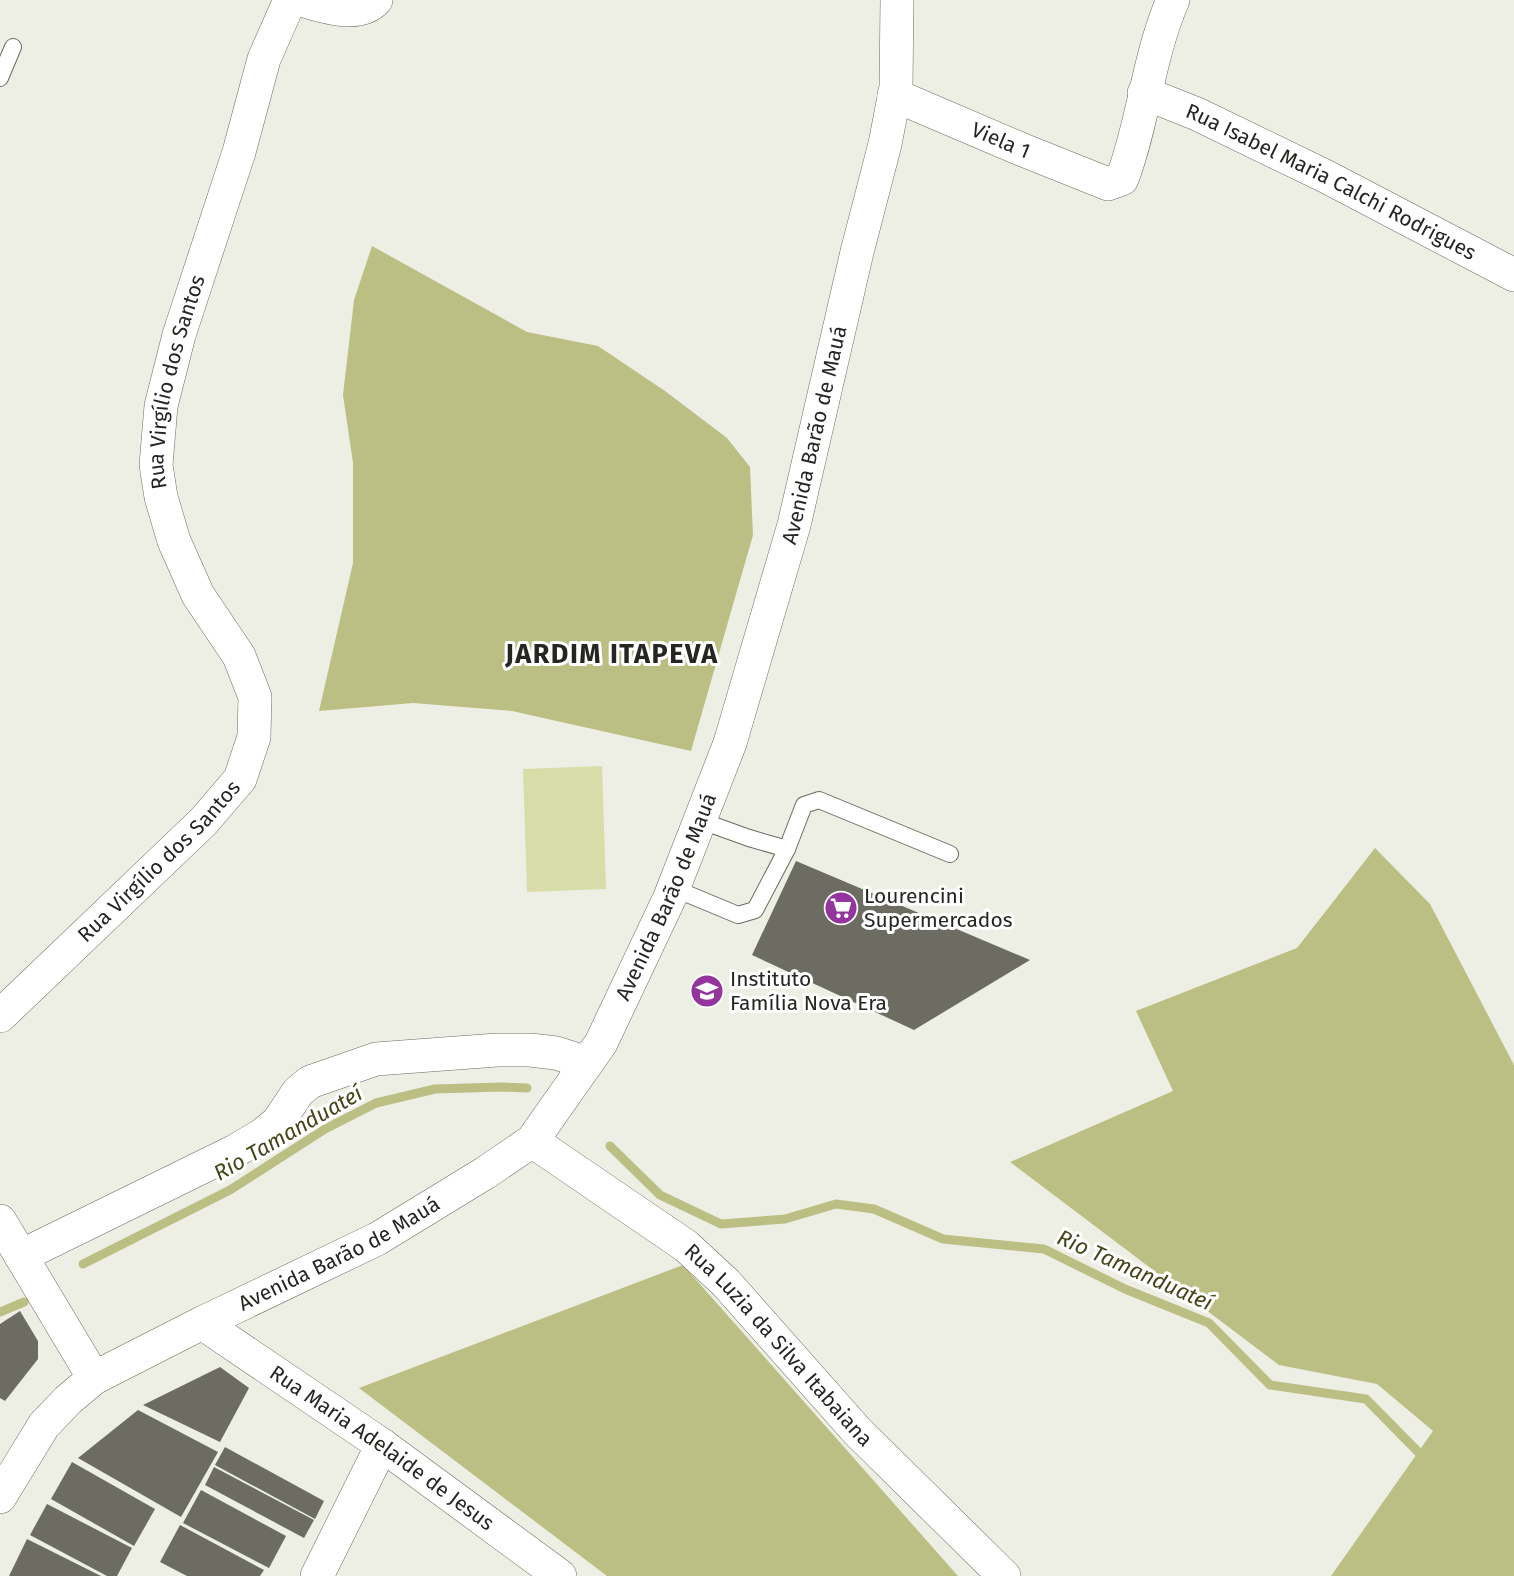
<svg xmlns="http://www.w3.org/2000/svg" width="1514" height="1576" font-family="'Fira Sans',sans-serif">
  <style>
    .green { fill: #d8dca9 }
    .forest { fill: #bbbf83 }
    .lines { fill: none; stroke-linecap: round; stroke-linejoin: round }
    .stream { stroke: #bcbf84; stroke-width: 9 }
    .building { fill: #6c6c63 }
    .service-casing { stroke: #6a6b61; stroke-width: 18 }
    .minor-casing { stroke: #6a6b61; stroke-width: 34 }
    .tertiary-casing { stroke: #6a6b61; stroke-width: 34 }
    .service { stroke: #fff; stroke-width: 16 }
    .minor { stroke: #fff; stroke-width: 33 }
    .tertiary { stroke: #fff; stroke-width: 33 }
    .labels { text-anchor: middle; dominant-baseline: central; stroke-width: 6; stroke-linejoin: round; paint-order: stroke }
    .street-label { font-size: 21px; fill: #252622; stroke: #fff }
    .poi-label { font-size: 21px; fill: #252622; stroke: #fff; text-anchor: start }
    .water-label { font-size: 22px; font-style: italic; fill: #444518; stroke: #fff }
    .district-label { font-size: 27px; font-weight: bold; letter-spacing: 1.5px; fill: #252622; stroke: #fff }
  </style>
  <rect width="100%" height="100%" fill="#eeefe4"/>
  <!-- green -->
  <polygon class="green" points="602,766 606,889 527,892 523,769"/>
  <!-- forest -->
  <g class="forest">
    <polygon points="372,246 527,332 598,346 665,391 727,438 750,467 753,535 691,751 512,711 413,703 319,711 353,563 353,463 343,395 354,300"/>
    <polygon points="1375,848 1430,904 1514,1065 1514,1576 1331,1576 1433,1431 1377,1384 1279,1365 1010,1162 1173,1091 1136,1011 1297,948"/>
    <polygon points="683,1265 958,1576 607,1576 359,1388"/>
  </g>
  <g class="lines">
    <!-- stream -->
    <g class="stream">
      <polyline points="610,1146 660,1195 721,1224 785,1219 836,1204 874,1209 943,1239 1044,1249 1125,1289 1209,1323 1270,1385 1366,1399 1431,1465 1478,1551 1483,1576"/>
      <polyline points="83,1264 230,1190 325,1129 376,1103 435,1089 501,1087 527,1088"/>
      <polyline points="0,1312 24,1302"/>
    </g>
  </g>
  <!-- building -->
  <g class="building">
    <polygon points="796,861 1030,960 914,1030 752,955"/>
    <polygon points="20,1311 38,1341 38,1359 5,1401 0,1398 0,1324"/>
    <polygon points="220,1367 249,1388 220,1442 143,1405"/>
    <polygon points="138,1410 218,1452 181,1517 78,1458"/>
    <polygon points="225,1447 324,1501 315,1519 215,1465"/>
    <polygon points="72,1462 155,1509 134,1546 51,1499"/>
    <polygon points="214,1467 314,1520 304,1538 205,1485"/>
    <polygon points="201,1490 286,1536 269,1568 183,1523"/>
    <polygon points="47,1504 132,1548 117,1576 107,1576 30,1535"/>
    <polygon points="180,1525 264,1570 260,1576 187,1576 160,1562"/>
    <polygon points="27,1539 101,1576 9,1576"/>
  </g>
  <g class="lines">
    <defs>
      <g id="service">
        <polyline points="0,78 13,47"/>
        <polyline points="699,820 749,838 787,849 804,805 819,800 950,854"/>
        <polyline points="673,888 738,915 755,910 787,849"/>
      </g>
      <g id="minor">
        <path d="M301 0C322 6 358 19 376 0"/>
        <path id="s1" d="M1144 93 1197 114 1327 177 1514 275"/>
        <path id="s2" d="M894 95 1023 150 1108 184 1122 179C1144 121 1148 57 1173 0"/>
        <path id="s3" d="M0 1016 203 822 240 779 254 737 255 697 239 656 198 595 174 541 161 497 156 465 161 406 179 335 239 152 264 59 290 0"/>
        <path id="s4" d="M532 1141 686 1246 726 1283 857 1431 1004 1576"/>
        <polyline points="0,1221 94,1378"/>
        <polyline points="21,1256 235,1151 262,1135 278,1122 298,1092 310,1082 376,1059 497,1050 530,1050 556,1053 587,1063"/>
        <path id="s5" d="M202 1323 382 1445 560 1576"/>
        <polyline points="317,1576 382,1445"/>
      </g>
      <g id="tertiary">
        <path id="s6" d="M0 1497 44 1425 68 1400 94 1378 202 1323 377 1239 485 1173 532 1141 601 1043 670 897 730 743 794 525 857 252 885 144 896 87 897 0"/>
      </g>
    </defs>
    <!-- service casing -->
    <use href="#service" class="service-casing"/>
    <!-- minor casing -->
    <use href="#minor" class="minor-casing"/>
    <!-- tertiary casing -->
    <use href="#tertiary" class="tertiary-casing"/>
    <!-- service -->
    <use href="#service" class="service"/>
    <!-- minor -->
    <use href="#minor" class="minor"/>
    <!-- tertiary -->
    <use href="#tertiary" class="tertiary"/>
  </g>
  <!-- icons -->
  <defs>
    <symbol id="supermarket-disc" viewBox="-11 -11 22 22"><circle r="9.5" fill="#94349d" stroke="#fff"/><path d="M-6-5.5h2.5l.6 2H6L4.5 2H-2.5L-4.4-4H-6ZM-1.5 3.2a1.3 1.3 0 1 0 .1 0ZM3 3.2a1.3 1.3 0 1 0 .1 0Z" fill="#fff"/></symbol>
    <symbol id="school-disc" viewBox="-11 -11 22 22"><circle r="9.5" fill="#94349d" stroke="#fff"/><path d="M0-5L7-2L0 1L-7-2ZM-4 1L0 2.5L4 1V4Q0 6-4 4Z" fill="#fff"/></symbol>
  </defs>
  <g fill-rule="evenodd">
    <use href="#supermarket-disc" x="822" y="889" width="38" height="38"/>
    <use href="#school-disc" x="688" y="972" width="38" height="38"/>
  </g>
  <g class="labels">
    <!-- street labels -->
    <g class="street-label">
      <text stroke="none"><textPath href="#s2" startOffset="116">Viela 1</textPath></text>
      <text stroke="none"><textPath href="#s1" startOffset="207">Rua Isabel Maria Calchi Rodrigues</textPath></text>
      <text stroke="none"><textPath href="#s3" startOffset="762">Rua Virgílio dos Santos</textPath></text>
      <text stroke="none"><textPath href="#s6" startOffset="1418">Avenida Barão de Mauá</textPath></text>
      <text stroke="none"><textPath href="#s3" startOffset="222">Rua Virgílio dos Santos</textPath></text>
      <text stroke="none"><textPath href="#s6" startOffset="932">Avenida Barão de Mauá</textPath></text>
      <text stroke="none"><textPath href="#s6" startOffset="428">Avenida Barão de Mauá</textPath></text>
      <text stroke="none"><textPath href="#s4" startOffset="322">Rua Luzia da Silva Itabaiana</textPath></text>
      <text stroke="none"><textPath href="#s5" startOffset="219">Rua Maria Adelaide de Jesus</textPath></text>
    </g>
    <!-- poi labels -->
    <g class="poi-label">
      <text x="864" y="896">Lourencini<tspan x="864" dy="24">Supermercados</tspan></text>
      <text x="730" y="979">Instituto<tspan x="730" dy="24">Família Nova Era</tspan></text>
    </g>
    <!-- water labels -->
    <g class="water-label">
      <text transform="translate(288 1133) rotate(-30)">Rio Tamanduateí</text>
      <text transform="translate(1135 1270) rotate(24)">Rio Tamanduateí</text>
    </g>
    <!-- district labels -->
    <g class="district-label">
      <text x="612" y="654">JARDIM ITAPEVA</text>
    </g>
  </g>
</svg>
